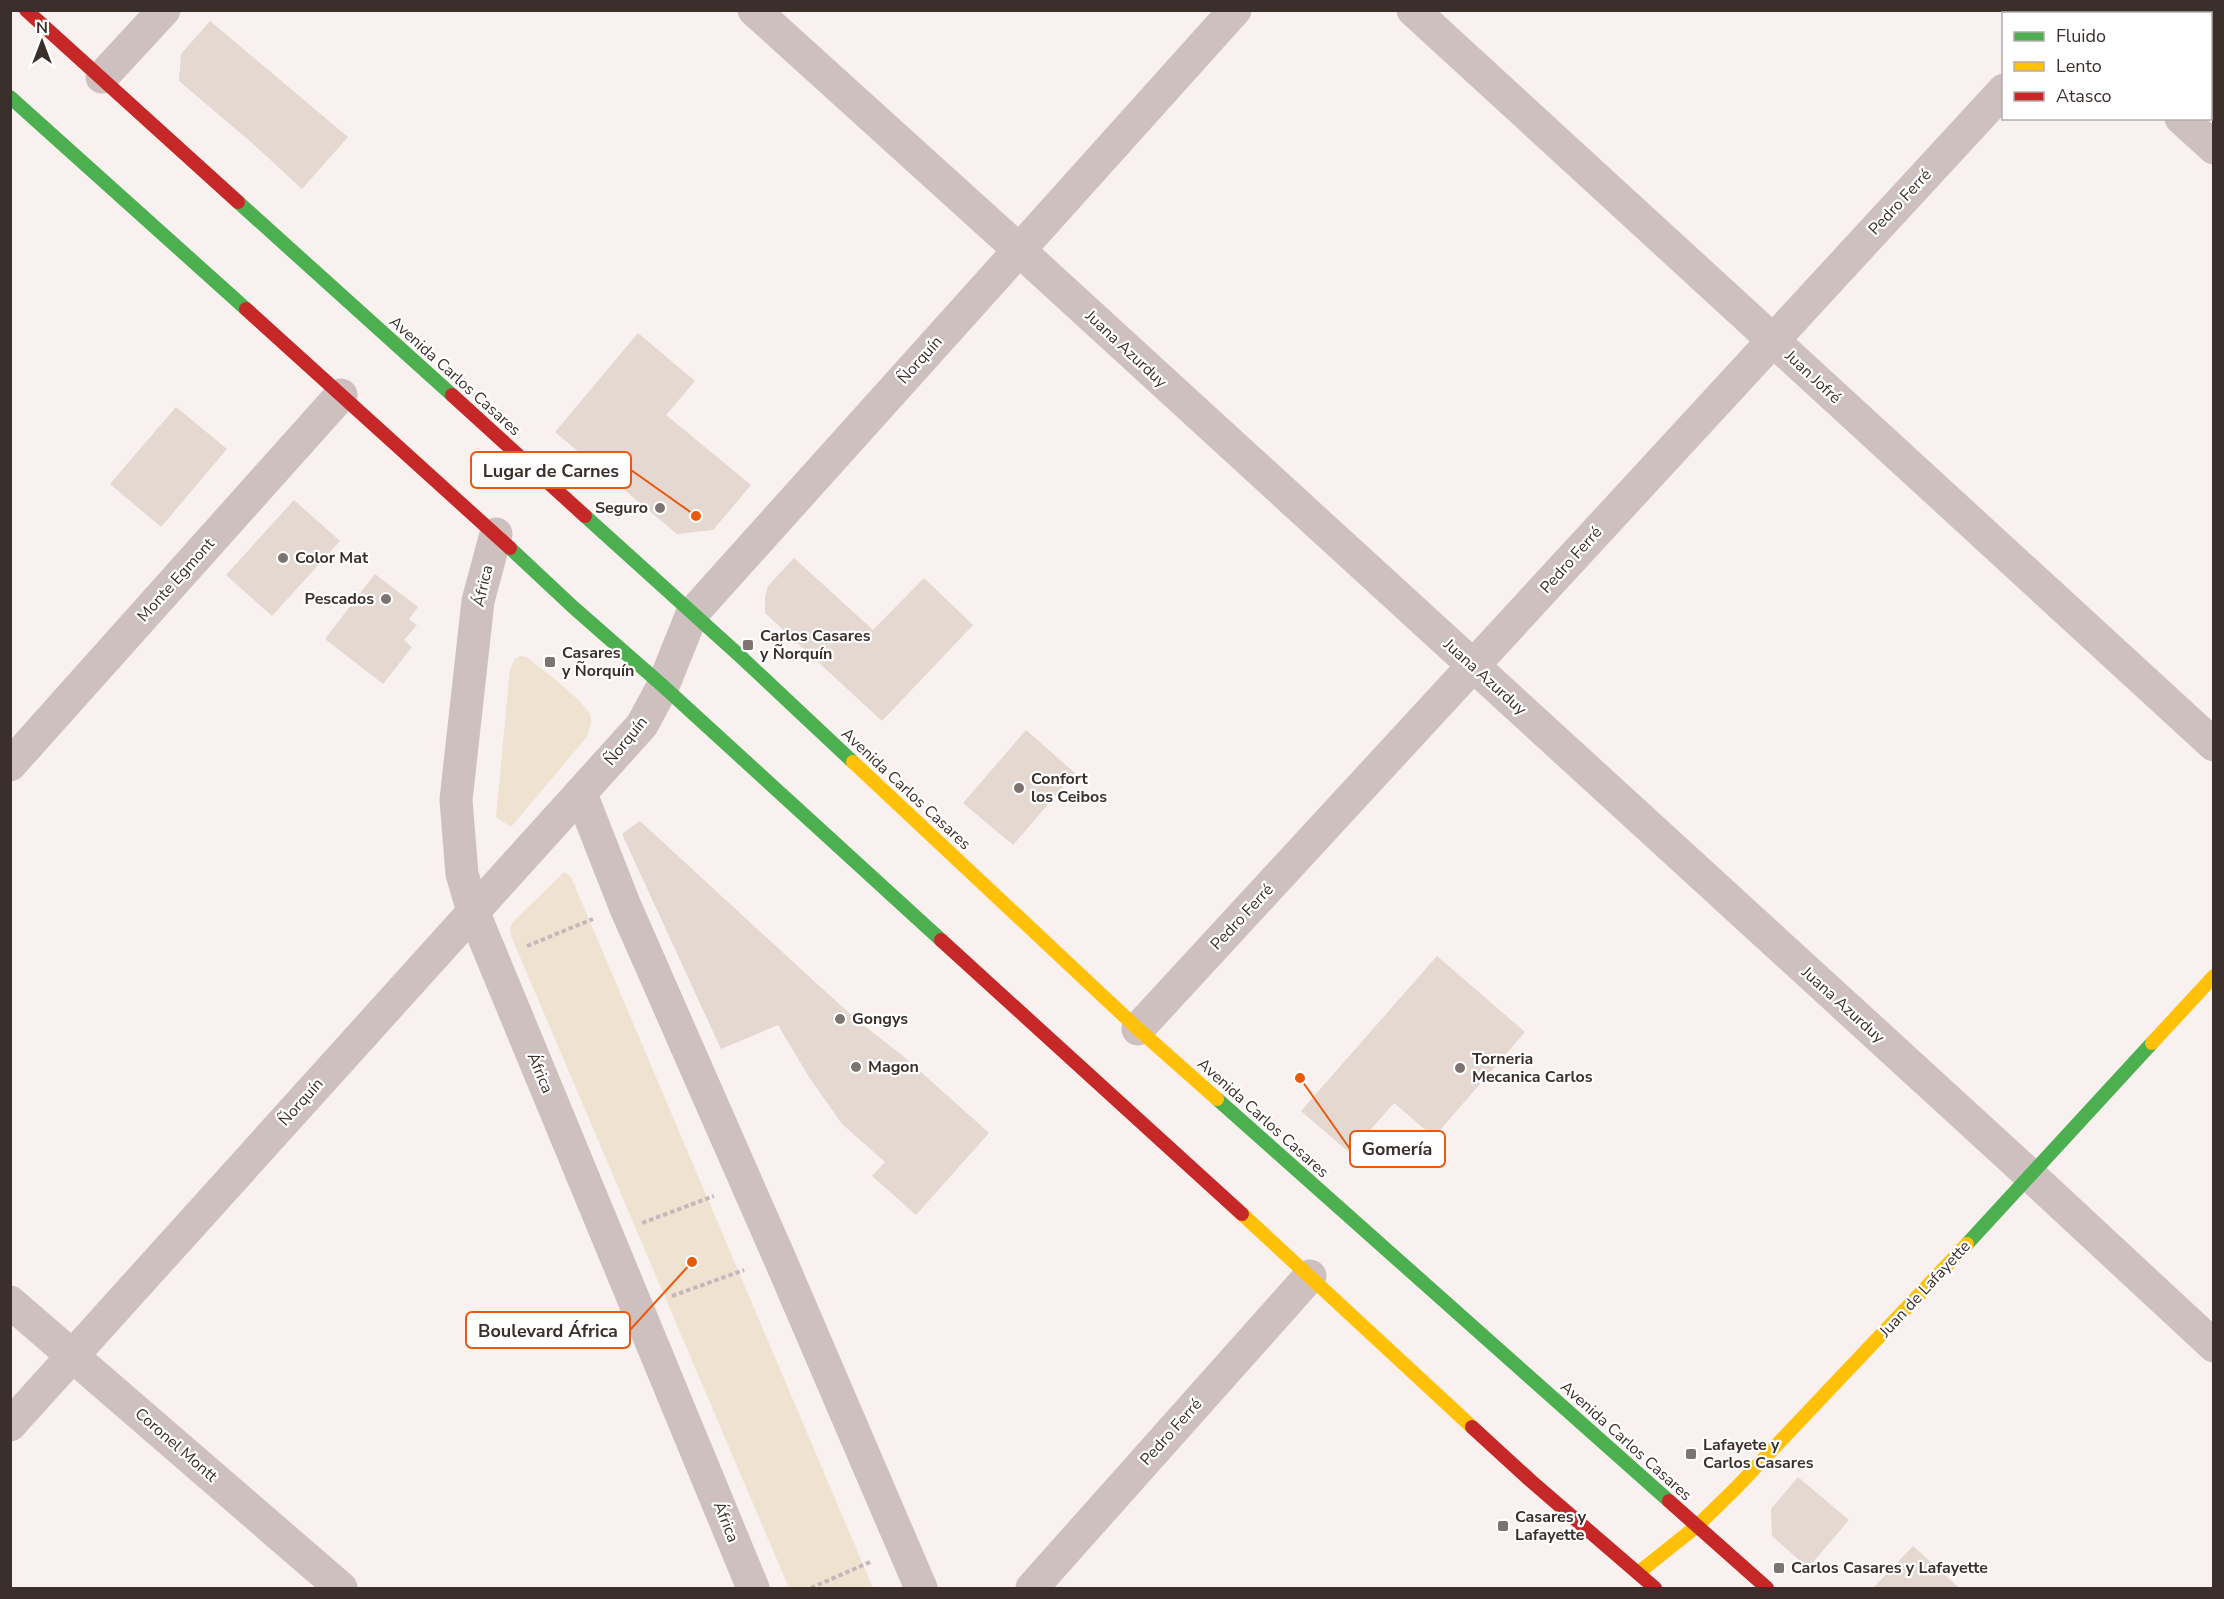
<svg xmlns="http://www.w3.org/2000/svg" width="2224" height="1599" font-family="'Nunito Sans',sans-serif">
  <style>
    .green { fill: #f0e2d0 }
    .building { fill: #e5d8d1 }
    .lines { fill: none; stroke-linecap: round; stroke-linejoin: round }
    .path { stroke: #c4b8b9; stroke-width: 4; stroke-dasharray: 4.5 3; stroke-linecap: butt }
    .street { stroke: #cfc0c0; stroke-width: 33 }
    .fast { stroke: #4caf50; stroke-width: 14 }
    .slow { stroke: #ffc107; stroke-width: 14 }
    .jam { stroke: #c62828; stroke-width: 14 }
    .poi-dot { fill: #7d7370; stroke: #fff; stroke-width: 2 }
    .labels { text-anchor: middle; dominant-baseline: central; stroke-width: 4.5; stroke-linejoin: round; paint-order: stroke }
    .street-label { font-size: 16px; fill: #3b2f2c; stroke: #fff }
    .poi-label { font-size: 16px; font-weight: bold; fill: #3b2f2c; stroke: #fff; text-anchor: start }
    .leader { fill: none; stroke: #e8590c; stroke-width: 2 }
    .callout-dot { fill: #e8590c; stroke: #fff; stroke-width: 2 }
    .callout { fill: #fff; stroke: #e8590c; stroke-width: 2 }
    .callout-label { font-size: 18px; text-anchor: middle; font-weight: bold; fill: #3b2f2c }
  </style>
  <rect width="100%" height="100%" fill="#f8f1ef"/>
  <!-- green -->
  <g class="green">
    <path d="M520 656 527 657C541 669 584 700 590 715 593 723 589 730 586 738L511 827 496 817 510 669 515 659Z"/>
    <polygon points="564,872 571,877 873,1588 789,1588 511,936 510,928 513,922"/>
  </g>
  <!-- building -->
  <g class="building">
    <polygon points="210,21 348,137 302,189 251,142 179,81 181,54"/>
    <polygon points="638,333 695,381 666,415 751,485 713,530 677,534 555,432"/>
    <polygon points="176,407 227,449 161,527 110,484"/>
    <polygon points="294,500 340,541 272,616 226,575"/>
    <polygon points="794,558 873,630 924,578 973,625 882,721 765,613 765,597 768,586"/>
    <polygon points="375,574 418,607 409,619 417,625 404,640 412,647 383,684 325,639"/>
    <polygon points="1026,730 1075,773 1013,845 963,803"/>
    <polygon points="640,821 816,983 858,1021 903,1056 989,1133 916,1215 872,1176 885,1162 842,1124 809,1077 778,1025 721,1049 622,834"/>
    <polygon points="1437,956 1525,1032 1434,1137 1394,1103 1350,1153 1301,1111"/>
    <polygon points="1798,1477 1849,1520 1808,1568 1772,1536 1771,1509"/>
    <polygon points="1913,1546 1956,1585 1959,1588 1873,1588"/>
  </g>
  <g class="lines">
    <!-- path -->
    <g class="path">
      <polyline points="527,946 593,919"/>
      <polyline points="642,1223 714,1196"/>
      <polyline points="672,1296 744,1270"/>
      <polyline points="811,1588 870,1562"/>
    </g>
    <!-- street -->
    <g class="street">
      <polyline points="754,10 1019,250 2031,1176 2214,1346"/>
      <polyline points="1413,10 2214,745"/>
      <polyline points="2062,10 2066,14"/>
      <polyline points="102,77 164,10"/>
      <polyline points="2181,118 2214,148"/>
      <polyline points="496,534 478,601 456,800 462,874 473,911 753,1588"/>
      <polyline points="10,765 341,395"/>
      <polyline points="581,794 625,906 779,1257 921,1588"/>
      <polyline points="1138,1029 2004,90"/>
      <polyline points="10,1302 341,1588"/>
      <polyline points="10,1425 642,725 663,686 692,614 1235,10"/>
      <polyline points="1032,1588 1310,1276"/>
    </g>
    <!-- fast -->
    <g class="fast">
      <polyline points="10,97 246,309"/>
      <polyline points="238,202 452,395"/>
      <polyline points="585,516 740,656 853,762"/>
      <polyline points="510,548 573,607 663,686 941,940"/>
      <polyline points="1217,1099 1669,1501"/>
      <polyline points="1967,1244 2152,1043"/>
    </g>
    <!-- slow -->
    <g class="slow">
      <polyline points="853,762 1138,1029 1217,1099"/>
      <polyline points="2152,1043 2214,976"/>
      <polyline points="1242,1214 1472,1427"/>
      <polyline points="1638,1573 1697,1526 1736,1488 1967,1244"/>
    </g>
    <!-- jam -->
    <g class="jam">
      <polyline points="26,10 238,202"/>
      <polyline points="246,309 510,548"/>
      <polyline points="452,395 585,516"/>
      <polyline points="941,940 1242,1214"/>
      <polyline points="1472,1427 1531,1481 1655,1588"/>
      <polyline points="1669,1501 1767,1588"/>
    </g>
  </g>
  <!-- markers -->
  <g class="poi-dot">
    <circle cx="660" cy="508" r="6"/>
    <circle cx="283" cy="558" r="6"/>
    <circle cx="386" cy="599" r="6"/>
    <rect x="742" y="639" width="12" height="12" rx="3"/>
    <rect x="544" y="656" width="12" height="12" rx="3"/>
    <circle cx="1019" cy="788" r="6"/>
    <circle cx="840" cy="1019" r="6"/>
    <circle cx="856" cy="1067" r="6"/>
    <circle cx="1460" cy="1068" r="6"/>
    <rect x="1685" y="1448" width="12" height="12" rx="3"/>
    <rect x="1497" y="1520" width="12" height="12" rx="3"/>
    <rect x="1773" y="1562" width="12" height="12" rx="3"/>
  </g>
  <g class="labels">
    <!-- street labels -->
    <g class="street-label">
      <text transform="translate(1900 202) rotate(-47)">Pedro Ferré</text>
      <text transform="translate(1126 349) rotate(43)">Juana Azurduy</text>
      <text transform="translate(920 360) rotate(-48)">Ñorquín</text>
      <text transform="translate(455 376) rotate(42)">Avenida Carlos Casares</text>
      <text transform="translate(1813 377) rotate(43)">Juan Jofré</text>
      <text transform="translate(1571 560) rotate(-48)">Pedro Ferré</text>
      <text transform="translate(176 580) rotate(-48)">Monte Egmont</text>
      <text transform="translate(483 586) rotate(-77)">África</text>
      <text transform="translate(1485 677) rotate(42)">Juana Azurduy</text>
      <text transform="translate(626 741) rotate(-51)">Ñorquín</text>
      <text transform="translate(906 789) rotate(43)">Avenida Carlos Casares</text>
      <text transform="translate(1242 917) rotate(-47)">Pedro Ferré</text>
      <text transform="translate(1843 1005) rotate(42)">Juana Azurduy</text>
      <text transform="translate(540 1073) rotate(67)">África</text>
      <text transform="translate(301 1102) rotate(-48)">Ñorquín</text>
      <text transform="translate(1263 1118) rotate(42)">Avenida Carlos Casares</text>
      <text transform="translate(1925 1289) rotate(-47)">Juan de Lafayette</text>
      <text transform="translate(1171 1432) rotate(-48)">Pedro Ferré</text>
      <text transform="translate(1626 1441) rotate(42)">Avenida Carlos Casares</text>
      <text transform="translate(176 1445) rotate(41)">Coronel Montt</text>
      <text transform="translate(726 1522) rotate(68)">África</text>
    </g>
    <!-- poi labels -->
    <g class="poi-label">
      <text x="648" y="508" text-anchor="end">Seguro</text>
      <text x="295" y="558">Color Mat</text>
      <text x="374" y="599" text-anchor="end">Pescados</text>
      <text x="760" y="636">Carlos Casares<tspan x="760" dy="18">y Ñorquín</tspan></text>
      <text x="562" y="653">Casares<tspan x="562" dy="18">y Ñorquín</tspan></text>
      <text x="1031" y="779">Confort<tspan x="1031" dy="18">los Ceibos</tspan></text>
      <text x="852" y="1019">Gongys</text>
      <text x="1472" y="1059">Torneria<tspan x="1472" dy="18">Mecanica Carlos</tspan></text>
      <text x="868" y="1067">Magon</text>
      <text x="1703" y="1445">Lafayete y<tspan x="1703" dy="18">Carlos Casares</tspan></text>
      <text x="1515" y="1517">Casares y<tspan x="1515" dy="18">Lafayette</tspan></text>
      <text x="1791" y="1568">Carlos Casares y Lafayette</text>
    </g>
  </g>
  <!-- callouts -->
  <path class="leader" d="M696 516L631 470M1300 1078L1350 1149M692 1262L630 1330"/>
  <g class="callout-dot">
    <circle cx="696" cy="516" r="6"/>
    <circle cx="1300" cy="1078" r="6"/>
    <circle cx="692" cy="1262" r="6"/>
  </g>
  <g class="callout">
    <rect x="471" y="452" width="160" height="36" rx="6"/>
    <rect x="1350" y="1131" width="95" height="36" rx="6"/>
    <rect x="466" y="1312" width="164" height="36" rx="6"/>
  </g>
  <g class="callout-label">
    <text x="551" y="477">Lugar de Carnes</text>
    <text x="1397" y="1155">Gomería</text>
    <text x="548" y="1337">Boulevard África</text>
  </g>
  <!-- border -->
  <rect width="2224" height="1599" fill="none" stroke="#3b2f2c" stroke-width="24"/>
  <!-- legend -->
  <rect x="2002" y="12" width="210" height="108" fill="#ffffff" stroke="#b1acab" stroke-width="1.5"/>
  <rect x="2014" y="32" width="30" height="9" fill="#4caf50" stroke="#b1acab" stroke-width="1.5"/>
  <text x="2056" y="42" font-size="18" fill="#3b2f2c">Fluido</text>
  <rect x="2014" y="62" width="30" height="9" fill="#ffc107" stroke="#b1acab" stroke-width="1.5"/>
  <text x="2056" y="72" font-size="18" fill="#3b2f2c">Lento</text>
  <rect x="2014" y="92" width="30" height="9" fill="#c62828" stroke="#b1acab" stroke-width="1.5"/>
  <text x="2056" y="102" font-size="18" fill="#3b2f2c">Atasco</text>
  <!-- north arrow -->
  <g transform="translate(42 42)" stroke="#ffffff" stroke-width="4.5" paint-order="stroke">
  <path d="M0-4.5L10 22L0 15L-10 22Z" fill="#3b2f2c"/>
  <text y="-9" font-size="16" font-weight="bold" text-anchor="middle" fill="#3b2f2c">N</text>
  </g>
</svg>
